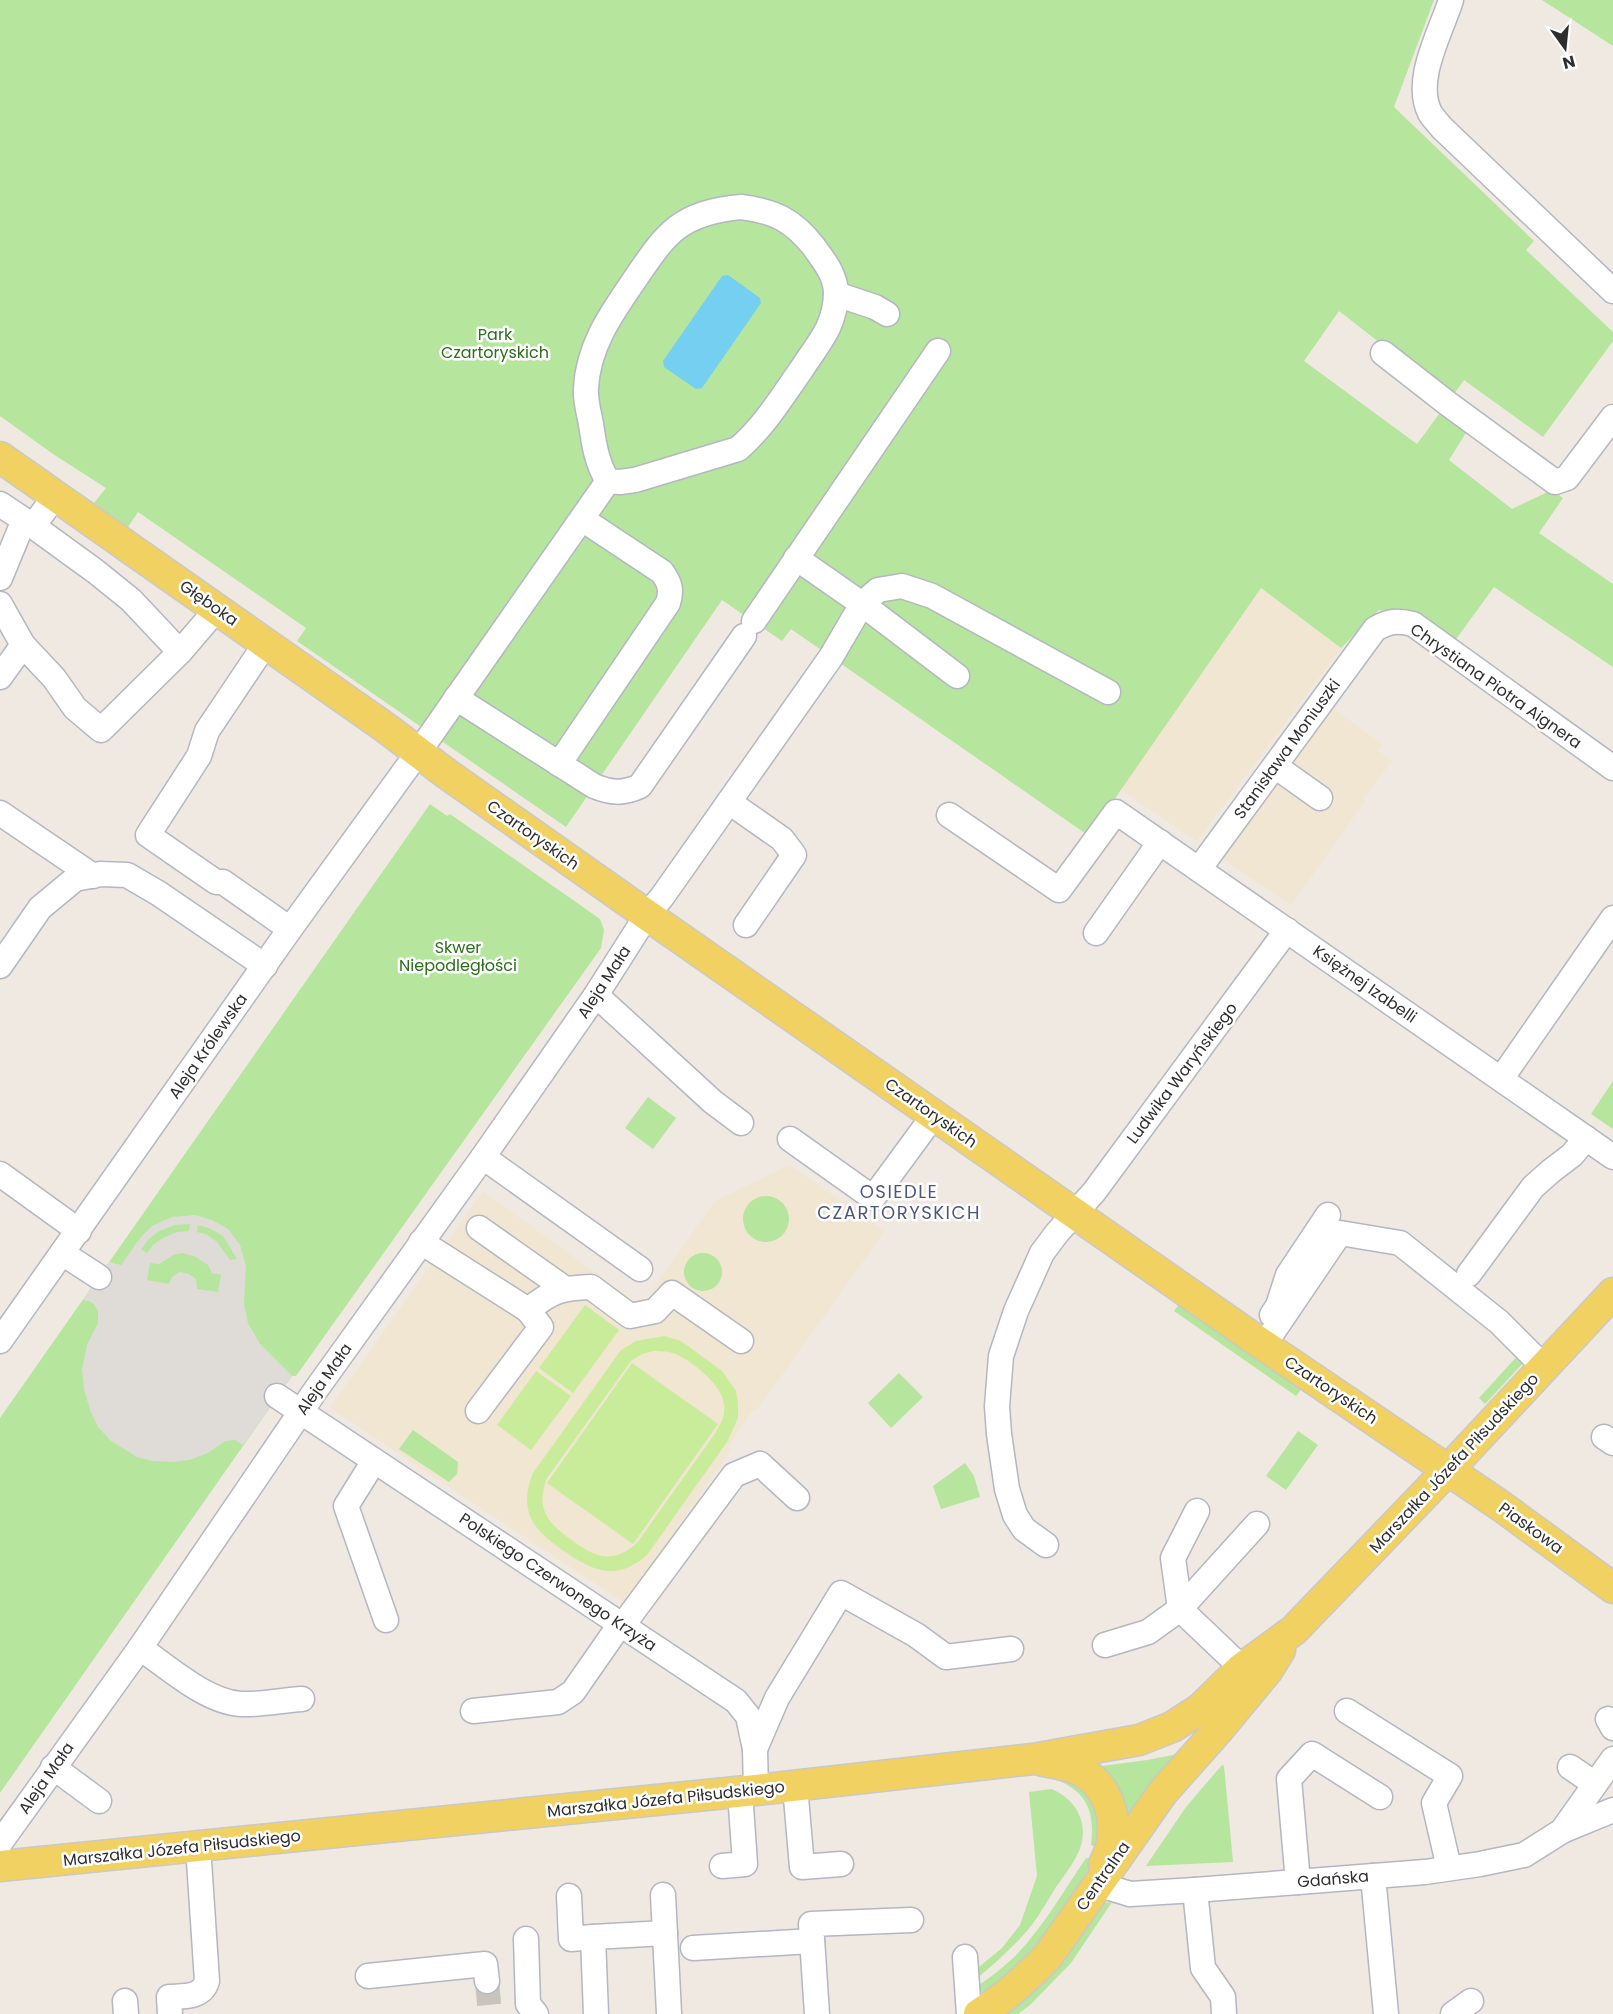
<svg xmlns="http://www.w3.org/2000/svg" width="1613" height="2014" font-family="Poppins,sans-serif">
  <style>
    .education { fill: #f0e6d1 }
    .green { fill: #b6e59e }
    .pitch { fill: #c9ec9a; fill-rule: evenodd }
    .plaza { fill: #dfdcd8; fill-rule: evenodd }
    .water { fill: #75cff0 }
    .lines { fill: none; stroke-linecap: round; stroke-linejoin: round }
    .minor-tunnel { stroke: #c8c4bd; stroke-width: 24; stroke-dasharray: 24 12; stroke-linecap: butt }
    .minor-casing { stroke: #b4b7c1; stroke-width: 27 }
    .major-casing { stroke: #c9c9c9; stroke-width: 33 }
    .minor { stroke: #fff; stroke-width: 24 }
    .major { stroke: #f2d163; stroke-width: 30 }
    .labels { text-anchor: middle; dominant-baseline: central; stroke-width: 5; stroke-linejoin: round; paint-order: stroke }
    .park-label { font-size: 16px; fill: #2c6e1b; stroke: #fff }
    .street-label { font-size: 16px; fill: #2e2e2e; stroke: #fff }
    .neighbourhood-label { font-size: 18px; letter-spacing: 1.5px; fill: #4d5680; stroke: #fff }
  </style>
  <rect width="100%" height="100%" fill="#efe9e1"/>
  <!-- education -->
  <g class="education">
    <polygon points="1261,588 1341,648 1197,841 1121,790"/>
    <polygon points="1332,708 1382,744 1378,750 1392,761 1363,799 1365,801 1291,905 1223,859"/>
    <polygon points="789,1165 885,1231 756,1411 753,1410 728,1447 731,1450 625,1603 330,1408 483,1191 641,1306 715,1201"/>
  </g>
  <!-- green -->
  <g class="green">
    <polygon points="0,0 1434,0 1394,107 1534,241 1526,250 1613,332 1613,341 1543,437 1464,380 1451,398 1339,311 1304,361 1417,444 1442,410 1469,428 1449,460 1512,509 1552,490 1563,498 1539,533 1613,584 1613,667 1494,587 1454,642 1412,615 1379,610 1341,648 1261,588 1089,836 791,629 782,641 722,600 566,827 297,641 306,628 138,512 128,527 94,503 106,488 53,454 0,416"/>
    <polygon points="1542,0 1613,0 1613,46"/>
    <polygon points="430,804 447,816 450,814 600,919 604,930 601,948 296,1376 292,1376 0,1793 0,1418"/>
    <polygon points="1613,1081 1613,1129 1591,1114"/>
    <polygon points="648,1097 676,1118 653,1149 625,1128"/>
    <circle cx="766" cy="1219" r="23"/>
    <circle cx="703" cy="1272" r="19"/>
    <polygon points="1179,1304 1300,1388 1300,1391 1296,1396 1174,1311"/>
    <polygon points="1520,1353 1525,1361 1485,1404 1479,1398"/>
    <polygon points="899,1373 923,1397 891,1428 868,1403"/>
    <polygon points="413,1430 458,1462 457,1474 449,1482 399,1449"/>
    <polygon points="1298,1431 1318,1445 1286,1490 1266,1476"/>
    <polygon points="965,1463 974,1476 980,1497 941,1509 933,1486"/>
    <path d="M1178 1754 1129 1820C1123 1799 1115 1784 1102 1766L1147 1760Z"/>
    <polygon points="1222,1765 1224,1766 1233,1862 1146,1866 1186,1807"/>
    <path d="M1063 1774 1099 1800 1100 1849 1091 1845C1096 1806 1083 1787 1045 1776Z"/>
    <path d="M1051 1789C1079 1800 1092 1829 1076 1857 1071 1867 1063 1877 1056 1887 1048 1900 1040 1914 1031 1926 1014 1947 995 1963 975 1980L974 1971 1002 1948 1020 1925 1037 1876 1029 1792Z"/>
    <path d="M1086 1858 1095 1859C1074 1891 1055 1927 1029 1955 1015 1969 999 1981 983 1993L976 1987C991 1977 1006 1966 1019 1952 1045 1924 1065 1889 1086 1858Z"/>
    <polygon points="1112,1902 1071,1963 1030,2005 1018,2014 1004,2014 1102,1903"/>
  </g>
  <!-- pitch -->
  <g class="pitch">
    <polygon points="585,1305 619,1330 573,1393 539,1368"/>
    <path d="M664 1336 681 1341 722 1371 736 1391 738 1403V1418L727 1442 647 1555C618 1580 596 1573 567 1553 535 1532 517 1513 533 1473L621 1350 636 1341ZM653 1351C661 1351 668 1351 676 1354 693 1362 722 1385 724 1404 726 1416 720 1425 714 1435L637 1543C613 1564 596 1558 573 1541 548 1524 535 1509 547 1478L631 1361 642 1354Z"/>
    <polygon points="632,1363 718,1424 633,1544 547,1483"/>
    <polygon points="536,1371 571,1396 531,1450 497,1425"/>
  </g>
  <!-- plaza -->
  <path class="plaza" d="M195 1215 212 1220 228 1229 240 1245 246 1266 244 1304 248 1323 260 1344 292 1376 243 1445 235 1440 225 1441 208 1453 189 1460 173 1462 153 1461 137 1457 110 1440 98 1427 90 1410 84 1389 82 1369 87 1345 98 1323V1311L94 1304 89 1301 83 1300 109 1262 121 1265 141 1237 152 1226 172 1217ZM190 1224 189 1231 177 1232 163 1238 153 1245 147 1253 141 1249 149 1239 159 1231 175 1225ZM198 1225 209 1228 223 1236 237 1259 230 1260 217 1242 206 1234 197 1232ZM182 1253 194 1256 208 1265 212 1273 221 1275 218 1292 197 1289 196 1279 189 1274 180 1272 172 1277 169 1284 147 1280 150 1263 159 1264 173 1255Z"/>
  <!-- water -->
  <polygon class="water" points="728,275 760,298 761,303 702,388 696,389 664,367 663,361 722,276"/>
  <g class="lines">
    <!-- minor-tunnel -->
    <polyline class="minor-tunnel" points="487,1981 490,2014"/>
    <defs>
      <g id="minor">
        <path d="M1451 0C1441 32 1413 80 1430 113 1433 118 1438 123 1442 128L1613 291"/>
        <path d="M741 207C774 211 793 220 814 247 824 261 835 274 836 292 836 304 833 317 828 328 821 342 810 356 801 370 782 397 763 428 738 449L635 480 620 482 608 481C597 464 594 445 591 424 589 413 585 400 586 388 588 348 609 317 631 285 665 235 677 213 741 207Z"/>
        <polyline points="836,294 875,307 887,314"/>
        <polyline points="1383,353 1447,403 1555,482 1567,478 1613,417"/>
        <polyline points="0,504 33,526 56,495"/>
        <polyline points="33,526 95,571 131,600 180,652 217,609"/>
        <polyline points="796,558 862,604 957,676"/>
        <polyline points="0,578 24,520"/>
        <polyline points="0,604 23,645"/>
        <polyline points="754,621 938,351"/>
        <polyline points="266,643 207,731 199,756 148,835 216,882 223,882 290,929"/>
        <polyline points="0,677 23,645 54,678 75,708 101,730 180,652"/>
        <path d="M456 698 594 786C611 793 623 794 640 786L744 636"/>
        <path d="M559 764 668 603C672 590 670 583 662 572L582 519"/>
        <polyline points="1275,766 1320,798"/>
        <polyline points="729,802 782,839 794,855 746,925"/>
        <polyline points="0,813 93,876"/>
        <polyline points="949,815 1059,890 1116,812 1613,1157"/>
        <path d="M1199 869 1375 629C1389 621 1398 620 1413 624L1613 768"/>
        <polyline points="1096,933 1160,842"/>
        <polyline points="0,966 40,908 75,879 100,874 127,875 158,893 265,966"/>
        <polyline points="596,995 713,1102 741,1123"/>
        <polyline points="1501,1079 1613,918"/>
        <polyline points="790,1139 873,1198 934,1115"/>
        <polyline points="483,1157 640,1269"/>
        <polyline points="0,1174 79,1231"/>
        <polyline points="479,1228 564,1288"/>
        <path d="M421 1242 528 1310C552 1291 560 1288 591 1287L630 1316 655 1311 672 1293 741 1341"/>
        <polyline points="62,1253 99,1277"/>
        <polyline points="1469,1274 1533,1187 1551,1171 1572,1155 1586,1138"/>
        <polyline points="1272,1315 1278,1306 1288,1275 1328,1215"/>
        <polyline points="0,1341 290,929 430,736 608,481"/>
        <polyline points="1264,1345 1340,1233 1400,1243 1499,1322 1544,1367"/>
        <polyline points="277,1396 736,1701 748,1716 755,1749 756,1790"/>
        <polyline points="478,1411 541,1327 528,1310"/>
        <polyline points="1604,1437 1613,1443"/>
        <polyline points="374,1461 346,1506 386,1620"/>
        <polyline points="1197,1511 1173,1558 1180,1609 1242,1668"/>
        <polyline points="1046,1545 1024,1529 1015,1515 1007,1489 999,1434 997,1406 1001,1356 1016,1311 1042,1253 1057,1233 1094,1192 1287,930"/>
        <polyline points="623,1625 734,1475 760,1464 797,1498"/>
        <polyline points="1105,1645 1148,1632 1180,1609 1257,1524"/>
        <path d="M140 1648C168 1667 206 1702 241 1704 261 1705 283 1700 302 1699"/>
        <polyline points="473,1711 558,1702 573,1692 621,1623"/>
        <polyline points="1347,1711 1450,1776 1434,1803 1449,1868"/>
        <polyline points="1608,1719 1613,1728"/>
        <polyline points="755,1749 777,1698 841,1593 916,1635 946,1657 1011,1649"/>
        <polyline points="53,1767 99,1801"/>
        <polyline points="1570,1767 1595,1784"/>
        <polyline points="795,1786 802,1867 841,1864"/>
        <polyline points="1562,1831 1613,1759"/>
        <polyline points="0,1843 140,1648 315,1391 483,1157 596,995 647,915 662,897 831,657 862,604 878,590 902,586 932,596 1108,692"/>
        <polyline points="722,1866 745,1864 740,1792"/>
        <polyline points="1373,1876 1386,2014"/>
        <polyline points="1298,1882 1289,1779 1312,1754 1380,1797"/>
        <polyline points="1097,1884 1130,1894 1195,1890 1425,1872 1480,1864 1524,1855 1562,1831 1613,1810"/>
        <polyline points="1195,1890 1203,1968 1223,1997 1224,2014"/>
        <polyline points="663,1895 669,2013"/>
        <polyline points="569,1896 571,1939 593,1937"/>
        <polyline points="526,1939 528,2004 536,2014"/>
        <polyline points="693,1948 812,1941"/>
        <polyline points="965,1957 969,2014"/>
        <polyline points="368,1976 485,1964 487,1981"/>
        <polyline points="125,2001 126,2014"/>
        <path d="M170 2014 169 1997C184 1996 202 1998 207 1981L198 1846"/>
        <polyline points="596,2014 593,1937 665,1933"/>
        <polyline points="817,2014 811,1924 911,1920"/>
        <polyline points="1453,2014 1471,2001"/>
      </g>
      <g id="major">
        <polyline points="0,457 386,728 447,774 647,915 1256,1340 1501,1506 1613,1588"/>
        <path d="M1043 1761C1055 1763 1068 1765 1079 1770 1106 1783 1117 1814 1112 1842 1111 1850 1107 1857 1104 1864"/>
        <polyline points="0,1866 756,1790 1033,1759 1139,1740 1172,1727 1200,1709 1242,1668 1294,1630 1448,1470 1613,1293"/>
        <path d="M979 2014C1005 1998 1027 1978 1048 1956L1163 1792 1219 1729 1267 1671 1280 1650"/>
      </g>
    </defs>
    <!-- minor casing -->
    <use href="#minor" class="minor-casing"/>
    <!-- major casing -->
    <use href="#major" class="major-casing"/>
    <!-- minor -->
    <use href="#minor" class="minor"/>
    <!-- major -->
    <use href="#major" class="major"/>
  </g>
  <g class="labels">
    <!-- park labels -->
    <g class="park-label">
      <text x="495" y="334">Park<tspan x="495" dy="18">Czartoryskich</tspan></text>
      <text x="458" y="947">Skwer<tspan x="458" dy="18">Niepodległości</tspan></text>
    </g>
    <!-- street labels -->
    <g class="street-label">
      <text transform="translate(209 603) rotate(35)">Głęboka</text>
      <text transform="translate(1496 686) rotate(35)">Chrystiana Piotra Aignera</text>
      <text transform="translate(1287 749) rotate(-54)">Stanisława Moniuszki</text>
      <text transform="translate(533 835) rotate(35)">Czartoryskich</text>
      <text transform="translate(604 982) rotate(-57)">Aleja Mała</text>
      <text transform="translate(1365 984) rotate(35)">Księżnej Izabelli</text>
      <text transform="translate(208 1046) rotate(-55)">Aleja Królewska</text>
      <text transform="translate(1182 1073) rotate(-53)">Ludwika Waryńskiego</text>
      <text transform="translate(931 1113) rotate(35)">Czartoryskich</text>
      <text transform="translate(324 1379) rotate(-55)">Aleja Mała</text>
      <text transform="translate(1331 1390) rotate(34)">Czartoryskich</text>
      <text transform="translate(1454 1463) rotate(-47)">Marszałka Józefa Piłsudskiego</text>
      <text transform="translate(1531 1528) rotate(36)">Piaskowa</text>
      <text transform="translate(558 1582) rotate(34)">Polskiego Czerwonego Krzyża</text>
      <text transform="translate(46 1778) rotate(-55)">Aleja Mała</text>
      <text transform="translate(666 1799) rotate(-6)">Marszałka Józefa Piłsudskiego</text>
      <text transform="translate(182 1848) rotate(-6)">Marszałka Józefa Piłsudskiego</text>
      <text transform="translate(1103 1876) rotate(-55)">Centralna</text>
      <text transform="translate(1333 1879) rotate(-5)">Gdańska</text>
    </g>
    <!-- neighbourhood labels -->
    <g class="neighbourhood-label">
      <text x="899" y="1191">OSIEDLE<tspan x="899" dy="21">CZARTORYSKICH</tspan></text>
    </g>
  </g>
  <!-- north arrow -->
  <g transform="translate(1565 48) rotate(165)" stroke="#ffffff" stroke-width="4.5" paint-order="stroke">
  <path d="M0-4.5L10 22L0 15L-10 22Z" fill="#2e2e2e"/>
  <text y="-9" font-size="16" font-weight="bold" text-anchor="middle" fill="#2e2e2e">N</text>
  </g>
</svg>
